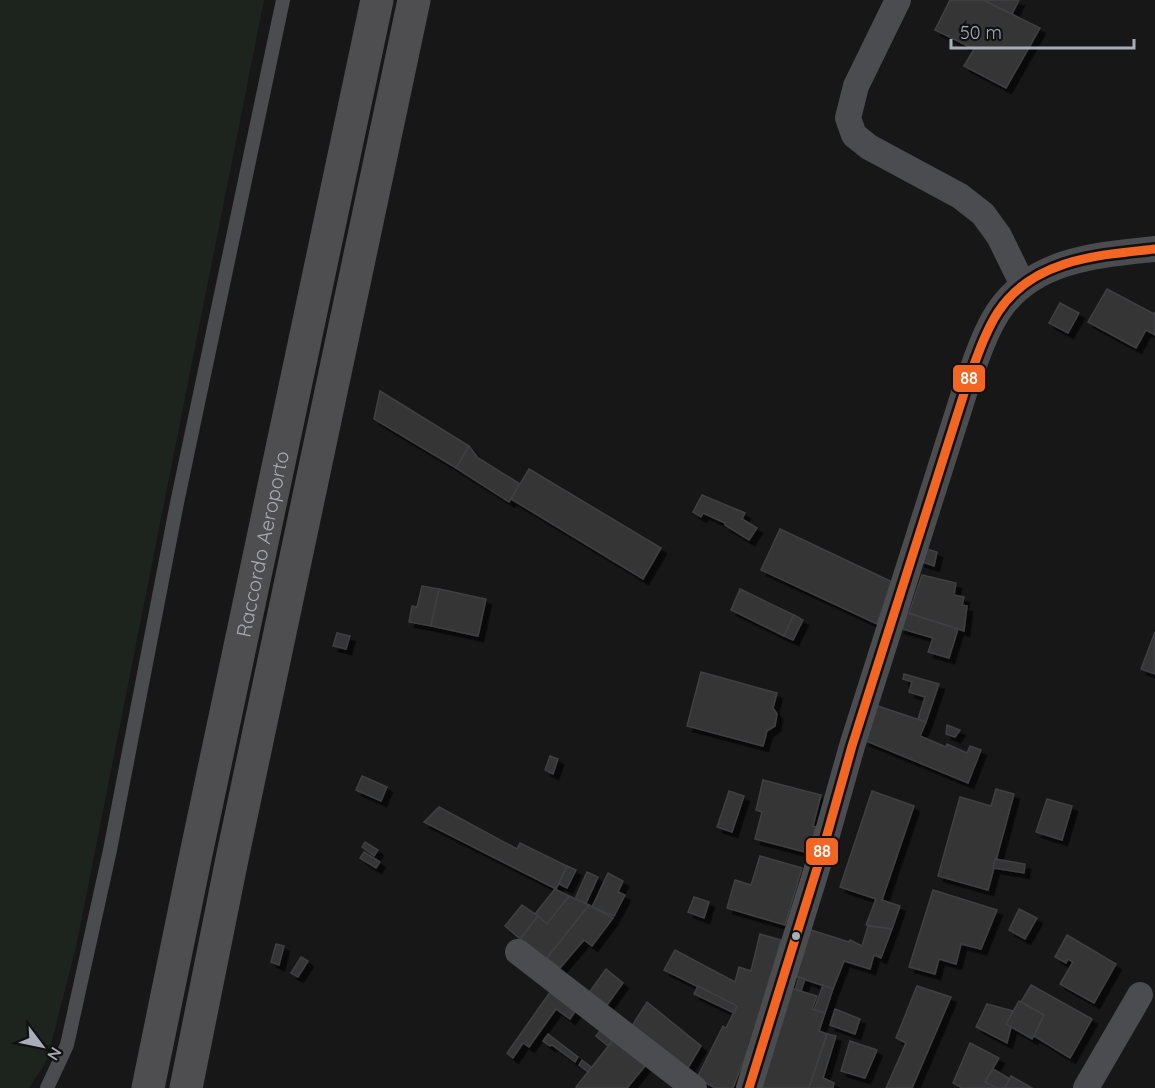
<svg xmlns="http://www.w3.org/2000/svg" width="1155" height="1088" font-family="Quicksand,sans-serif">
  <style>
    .green { fill: #1d241e }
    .building { fill: #353536; stroke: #3f4043; stroke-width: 1.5; filter: url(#shadow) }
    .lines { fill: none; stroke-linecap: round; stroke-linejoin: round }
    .lane { stroke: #4b4c50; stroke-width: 14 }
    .street { stroke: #4b4c50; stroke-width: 26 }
    .highway { stroke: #4e4e51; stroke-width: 33 }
    .bus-1-casing { stroke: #111113; stroke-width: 14 }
    .bus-1 { stroke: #f26522; stroke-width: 9 }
    .bus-dot { fill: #a8adb8; stroke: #111113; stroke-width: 2 }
    .labels { text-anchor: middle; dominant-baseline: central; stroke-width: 4.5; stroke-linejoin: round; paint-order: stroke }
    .street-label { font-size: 20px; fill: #a8adb8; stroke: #111113 }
    .line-badge { stroke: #111113; stroke-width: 2 }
    .badge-label { font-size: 16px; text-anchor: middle; font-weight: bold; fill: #fff }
  </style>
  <defs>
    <filter id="shadow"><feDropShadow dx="5.5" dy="5.5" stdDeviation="0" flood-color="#0009"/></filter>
  </defs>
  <rect width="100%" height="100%" fill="#171717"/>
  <!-- green -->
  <polygon class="green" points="0,0 264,0 76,947 47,1060 29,1088 0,1088"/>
  <!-- building -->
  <g class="building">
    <polygon points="950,0 983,0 1040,28 1006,88 964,66 974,49 935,30"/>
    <polygon points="983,0 1019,0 1012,14"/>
    <polygon points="1107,289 1154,314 1155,312 1155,335 1146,330 1136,348 1088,322"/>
    <polygon points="1060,303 1079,313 1068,333 1049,323"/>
    <polygon points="380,391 469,446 456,468 374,419"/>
    <polygon points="469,446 478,458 520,484 509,502 456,468"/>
    <polygon points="529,469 661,548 643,579 511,499"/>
    <polygon points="702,495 745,513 742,519 757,528 749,540 725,525 725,523 703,513 701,517 693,512"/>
    <polygon points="780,529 892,582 877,624 761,570"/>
    <polygon points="923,548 937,552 934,566 919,561"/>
    <polygon points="922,575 956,583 954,595 964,597 962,605 967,606 964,631 909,613"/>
    <polygon points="422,586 439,589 431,626 409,622 412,606 417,607"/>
    <polygon points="439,589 486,599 478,636 431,626"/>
    <polygon points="740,589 794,615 784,636 731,610"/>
    <polygon points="904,612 958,629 949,658 928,652 933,638 899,628"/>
    <polygon points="794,615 803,620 793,640 784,636"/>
    <polygon points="1155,632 1155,674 1141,669"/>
    <polygon points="337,633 350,636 346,649 333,646"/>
    <polygon points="701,672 777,693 773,708 777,714 775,726 767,731 763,746 687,726"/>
    <polygon points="904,674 939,684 926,722 918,719 925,697 909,692 912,682 903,679"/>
    <polygon points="875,705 926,722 920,736 946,747 947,744 967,753 970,746 981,750 968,783 864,740"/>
    <polygon points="947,725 960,730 955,737 946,734"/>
    <polygon points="550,756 558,759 553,774 545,770"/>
    <polygon points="362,776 387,787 381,801 356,790"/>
    <polygon points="763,780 821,795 813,826 816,827 809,853 755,839 762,812 756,810"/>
    <polygon points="996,789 1014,794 988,890 938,876 960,797 991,806"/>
    <polygon points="729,791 744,796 732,832 717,827"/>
    <polygon points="872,791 914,806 882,900 900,906 892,929 866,925 876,899 840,887"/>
    <polygon points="1047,799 1072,806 1062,840 1036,832"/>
    <polygon points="439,807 517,849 520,843 567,866 556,889 424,822"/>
    <polygon points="365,842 378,850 374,856 362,847"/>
    <polygon points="364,852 380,862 376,868 360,858"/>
    <polygon points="760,856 802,868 785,925 727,908 735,880 751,885"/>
    <polygon points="995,859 1025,864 1024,873 993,868"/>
    <polygon points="567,866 576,870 567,888 559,884"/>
    <polygon points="587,872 598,877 586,903 575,899"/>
    <polygon points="608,873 623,881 618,892 625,895 614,916 592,907"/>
    <polygon points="555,889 569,896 547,924 535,914"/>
    <polygon points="933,890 997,910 981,949 961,944 956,964 939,959 935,974 909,967"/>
    <polygon points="569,896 589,905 545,960 520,939 538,916 547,924"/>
    <polygon points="694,897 709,902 704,918 688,912"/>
    <polygon points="522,905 538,916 520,939 505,926"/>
    <polygon points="589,905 613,918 592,946 584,940 560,968 547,958"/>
    <polygon points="1019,909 1037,918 1025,939 1009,930"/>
    <polygon points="868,926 892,929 881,958 874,955 870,969 844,961 833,989 794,976 808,929 849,942 850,940 862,946"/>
    <polygon points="760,934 781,940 752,1039 733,1088 715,1088 697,1078 723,1026 726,1028 737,1006 664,970 675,950 735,982 739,967 751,971"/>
    <polygon points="1067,935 1116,964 1094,1003 1060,984 1073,962 1068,959 1066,963 1055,957"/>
    <polygon points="276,944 284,946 279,965 271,962"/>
    <polygon points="301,957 308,961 298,977 291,973"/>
    <polygon points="606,969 623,983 605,1008 588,994"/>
    <polygon points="799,977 805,979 801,991 795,990"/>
    <polygon points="823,985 833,989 825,1013 814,1010"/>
    <polygon points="1031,985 1092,1019 1070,1058 1034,1036 1044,1015 1021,1002"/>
    <polygon points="698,986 737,1006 734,1013 694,994"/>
    <polygon points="917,986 951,997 912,1088 886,1088 906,1043 896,1038"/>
    <polygon points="553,988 579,1006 570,1019 556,1009 529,1047 523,1043 513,1058 507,1053"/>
    <polygon points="790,988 817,996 812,1009 825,1013 819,1031 827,1034 809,1088 759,1088"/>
    <polygon points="1019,1001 1044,1015 1032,1039 1006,1024"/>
    <polygon points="647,1002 701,1046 685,1073 630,1029"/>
    <polygon points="987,1004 1013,1011 1006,1024 1011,1027 1007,1043 976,1027"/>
    <polygon points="835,1009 860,1019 855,1034 830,1025"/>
    <polygon points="604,1025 617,1035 608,1046 596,1036"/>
    <polygon points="548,1034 578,1057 575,1062 552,1045 550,1046 543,1041"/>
    <polygon points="827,1034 836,1036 823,1078 834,1083 833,1088 809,1088"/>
    <polygon points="617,1035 649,1061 627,1088 577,1088 576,1087"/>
    <polygon points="850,1041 877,1050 865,1078 841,1071"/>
    <polygon points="970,1043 999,1058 985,1082 997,1088 962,1088 953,1083"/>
    <polygon points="582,1060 591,1067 588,1072 579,1065"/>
    <polygon points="993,1069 1010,1079 1005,1088 997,1088 985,1082"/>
    <polygon points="1011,1076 1032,1088 1005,1088"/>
  </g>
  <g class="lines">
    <!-- lane -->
    <polyline class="lane" points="47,1088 67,1045 110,850 177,503 283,0"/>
    <!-- street -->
    <g class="street">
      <polyline points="898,0 856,86 848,118 854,135 869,147 960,196 983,214 999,236 1023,285"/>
      <polyline points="518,952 694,1088"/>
      <path d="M749 1088 823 849 852 746 967 384C976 360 984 334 998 312 1033 259 1098 255 1155 249"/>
      <polyline points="1086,1088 1140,995"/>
    </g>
    <!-- highway -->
    <g class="highway">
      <path id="s1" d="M148 1088 196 854 377 0"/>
      <polyline points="186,1088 232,859 414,0"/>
    </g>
    <defs>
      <path id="bus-1" d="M749 1088 823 849 852 746 967 384C976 360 984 334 998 312 1033 259 1098 255 1155 249"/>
    </defs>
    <!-- bus-1 casing -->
    <use href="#bus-1" class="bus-1-casing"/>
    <!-- bus-1 -->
    <use href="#bus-1" class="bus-1"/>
  </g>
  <!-- markers -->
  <circle class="bus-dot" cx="796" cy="936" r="5"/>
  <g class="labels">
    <!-- street labels -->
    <g class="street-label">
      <text stroke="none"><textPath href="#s1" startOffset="556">Raccordo Aeroporto</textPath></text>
    </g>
  </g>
  <g class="line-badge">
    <rect x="952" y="364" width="34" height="29" rx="6" fill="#f26522"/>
    <rect x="805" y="837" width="34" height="29" rx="6" fill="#f26522"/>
  </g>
  <g class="badge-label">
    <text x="969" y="384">88</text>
    <text x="822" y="857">88</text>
  </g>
  <!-- north arrow -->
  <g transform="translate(42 1046) rotate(122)" stroke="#111113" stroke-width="4.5" paint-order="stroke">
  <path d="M0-4.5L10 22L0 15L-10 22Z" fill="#a8adb8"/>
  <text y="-9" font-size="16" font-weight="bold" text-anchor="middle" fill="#a8adb8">N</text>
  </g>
  <!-- scale -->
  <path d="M951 39v9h183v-9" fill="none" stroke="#a8adb8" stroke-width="3"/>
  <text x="960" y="39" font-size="18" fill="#a8adb8" stroke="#111113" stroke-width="4.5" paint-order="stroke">50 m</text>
</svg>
